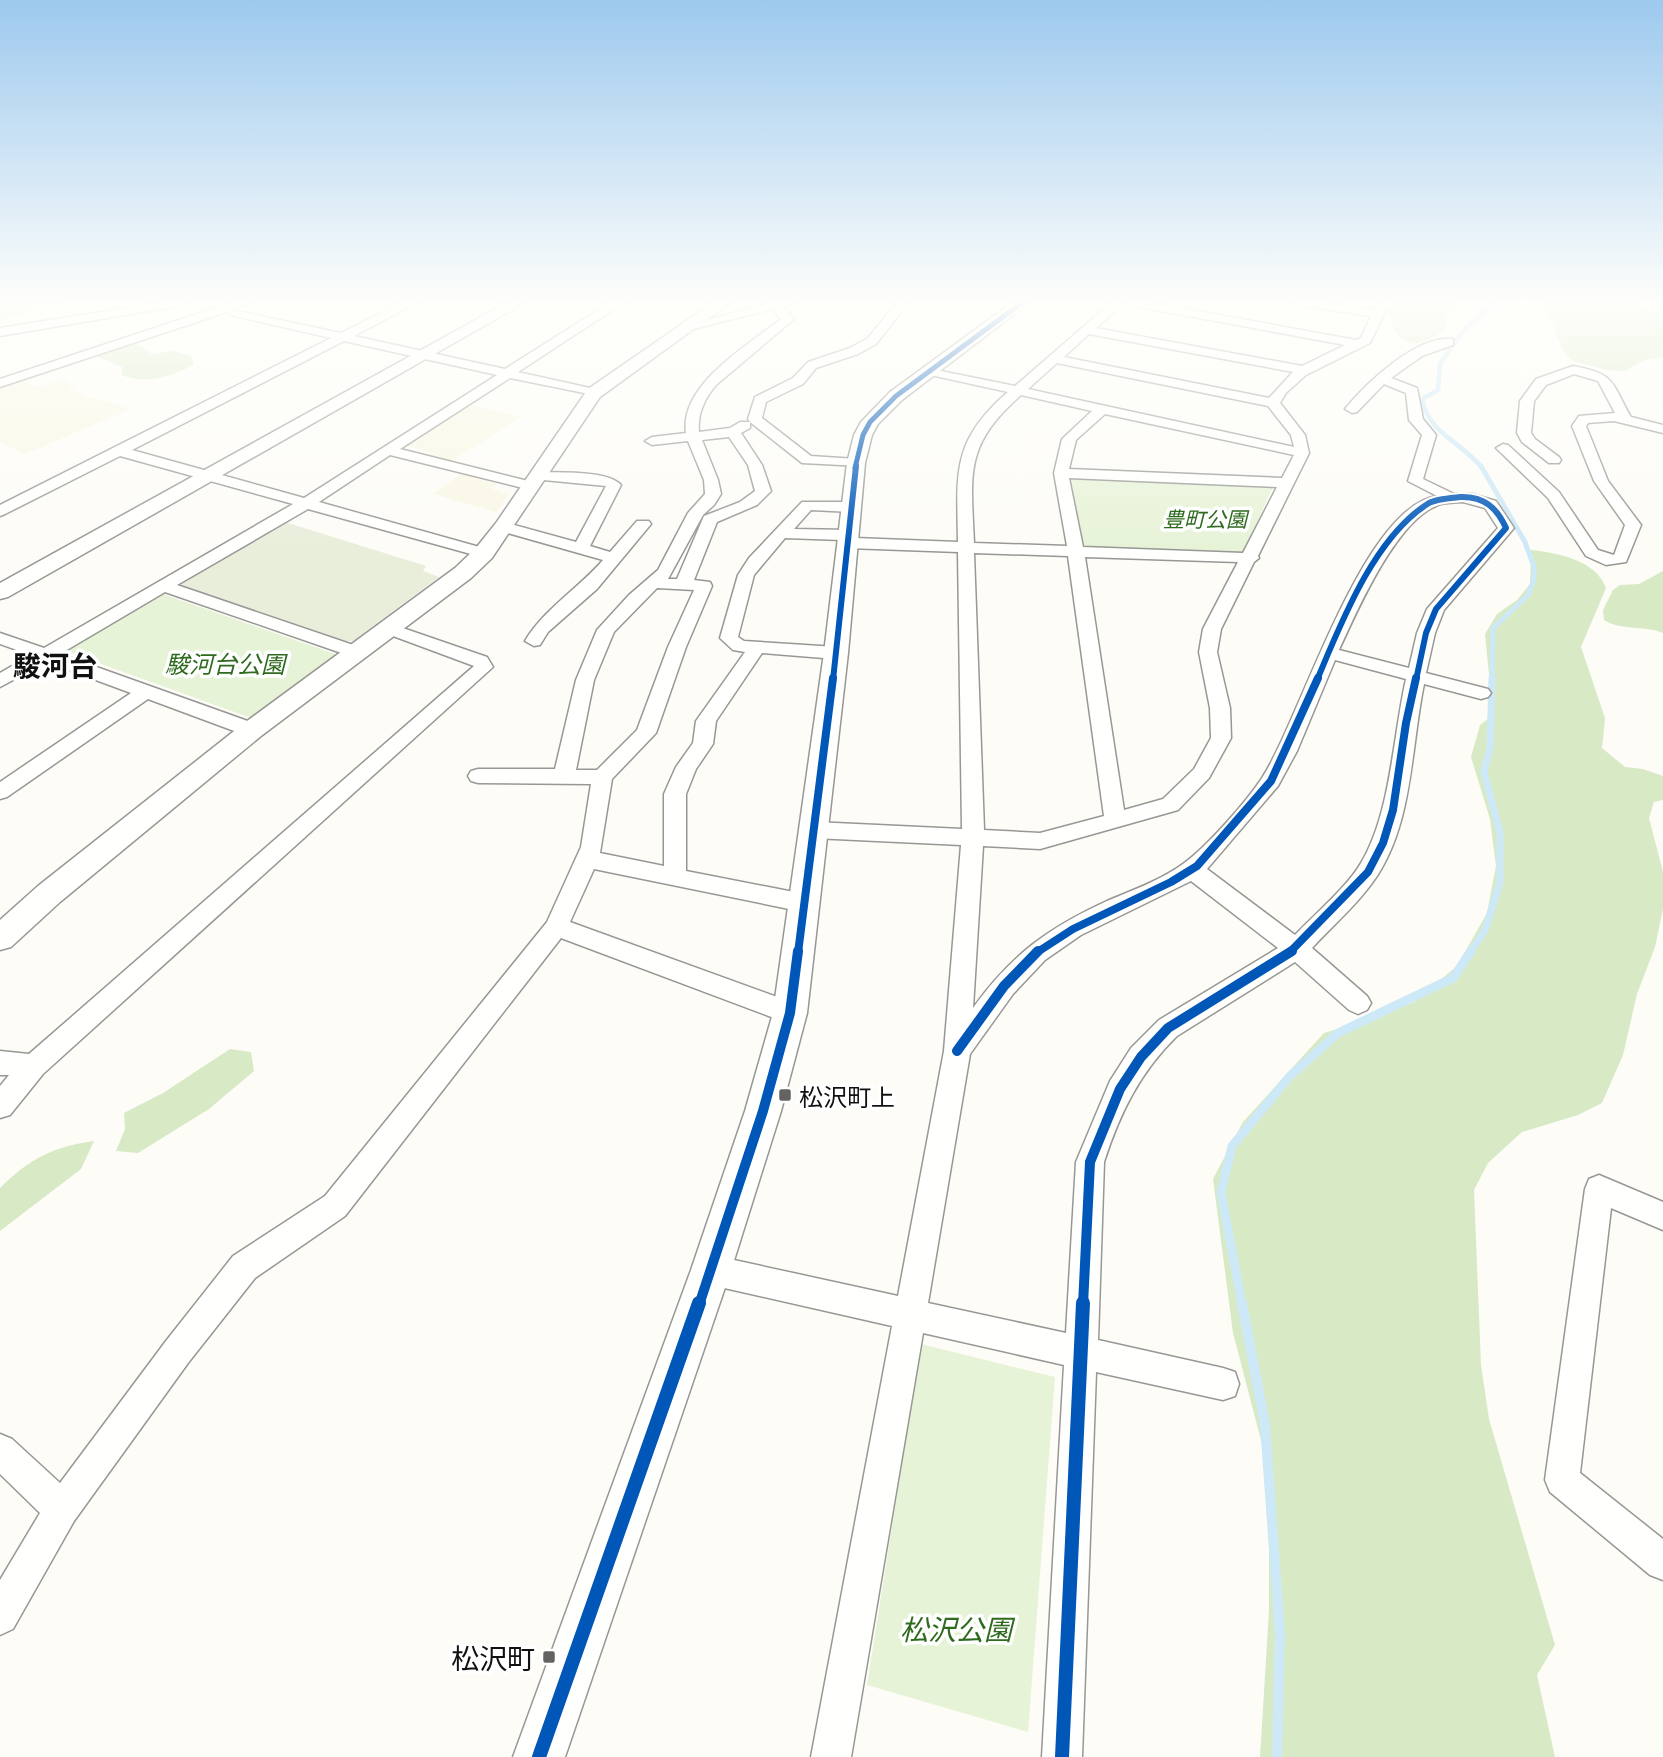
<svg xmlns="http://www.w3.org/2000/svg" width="1663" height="1757" font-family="Literata,'Noto Sans JP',serif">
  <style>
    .farmland { fill: #f9f7e4 }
    .green { fill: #e7f3d7 }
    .forest { fill: #d8eac5 }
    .cemetery { fill: #e9eedb }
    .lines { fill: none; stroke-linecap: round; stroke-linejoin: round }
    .stream-far4 { stroke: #cde8f7; stroke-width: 4.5 }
    .stream-far3 { stroke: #cde8f7; stroke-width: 5 }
    .stream-far2 { stroke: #cde8f7; stroke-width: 7 }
    .stream-far1 { stroke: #cde8f7; stroke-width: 9 }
    .stream { stroke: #cde8f7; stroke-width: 10 }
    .minor-casing { stroke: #979795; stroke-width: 3 }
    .tertiary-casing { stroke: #979795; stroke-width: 3 }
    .minor { fill: #fffffe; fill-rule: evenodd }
    .tertiary { fill: #fffffe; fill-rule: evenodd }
    .cycleway-far4-casing { stroke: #fff; stroke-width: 8 }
    .cycleway-far3-casing { stroke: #fff; stroke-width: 10 }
    .cycleway-far2-casing { stroke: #fff; stroke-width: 12 }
    .cycleway-far1-casing { stroke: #fff; stroke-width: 15 }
    .cycleway-casing { stroke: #fff; stroke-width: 18 }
    .cycleway-far4 { stroke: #0057b8; stroke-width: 5 }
    .cycleway-far3 { stroke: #0057b8; stroke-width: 6 }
    .cycleway-far2 { stroke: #0057b8; stroke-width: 8 }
    .cycleway-far1 { stroke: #0057b8; stroke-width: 10 }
    .cycleway { stroke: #0057b8; stroke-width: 14 }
    .poi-dot { fill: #646362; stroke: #fff; stroke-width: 2.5 }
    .labels { text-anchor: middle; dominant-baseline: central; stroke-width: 7; stroke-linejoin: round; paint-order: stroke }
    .far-park-label { font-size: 21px; font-style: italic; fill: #2f6b1f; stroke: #fff }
    .park-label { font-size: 24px; font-style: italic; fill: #2f6b1f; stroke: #fff }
    .poi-label { font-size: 24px; fill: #111; stroke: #fff; text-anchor: start }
    .quarter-label { font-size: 28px; font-weight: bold; fill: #111; stroke: #fff }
    .near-park-label { font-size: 28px; font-style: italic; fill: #2f6b1f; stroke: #fff }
    .near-poi-label { font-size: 28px; fill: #111; stroke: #fff; text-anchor: end }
  </style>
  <rect width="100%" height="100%" fill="#fdfcf7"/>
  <!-- farmland -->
  <g class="farmland">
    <polygon points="60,379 69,382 71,389 86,396 131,409 25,454 0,442 0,393 26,404 0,392 0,387 19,380 38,387"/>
    <polygon points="463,403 521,417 450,462 426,456 430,453 402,444"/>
    <polygon points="461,474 497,484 492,489 509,494 496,512 433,494"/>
  </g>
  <!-- green -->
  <g class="green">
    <polygon points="1076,478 1266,484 1273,487 1244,551 1237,554 1089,547 1082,544 1070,481"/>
    <polygon points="160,593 338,655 251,718 65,651"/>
    <polygon points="921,1344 1055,1377 1028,1732 867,1685"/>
  </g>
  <!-- forest -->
  <g class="forest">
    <polygon points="0,302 85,302 40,307 0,322"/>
    <path d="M1400 302H1459L1446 317 1445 331C1437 334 1427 342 1419 343 1399 347 1391 324 1389 309Z"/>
    <polygon points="1544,302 1638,302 1652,311 1663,314 1663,357 1644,360 1625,371 1606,370 1573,361 1564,352"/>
    <path d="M135 342 152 354 173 351 191 356 194 364C173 377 145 385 122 375V367L93 355Z"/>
    <path d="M1531 550C1558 553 1596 560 1606 588L1581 647 1605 718 1602 748 1625 767 1643 769 1663 776V800L1654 802 1649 818 1663 872V909L1655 947 1637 994 1623 1055 1602 1103 1578 1115 1522 1132 1488 1163 1474 1190 1481 1365 1489 1419 1555 1645 1537 1675 1555 1757H1260L1269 1610V1471L1233 1333 1213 1179 1243 1122 1324 1033 1364 1021 1414 1002 1457 966 1487 913 1496 866 1490 819 1471 757 1480 725 1493 715 1485 634 1497 614 1517 600 1530 584Z"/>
    <path d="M1663 571V633C1644 625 1621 631 1604 620L1603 610 1613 590 1620 585 1639 584Z"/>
    <polygon points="230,1049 251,1052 254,1071 209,1109 138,1153 116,1151 125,1129 124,1113 163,1093"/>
    <path d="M94 1141 81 1169 0 1231V1188C29 1159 52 1147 94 1141Z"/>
  </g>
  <!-- cemetery -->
  <polygon class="cemetery" points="285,522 426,566 423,571 439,577 353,641 344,641 182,587 183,580"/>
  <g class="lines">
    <!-- stream-far4 -->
    <path class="stream-far4" d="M1482 468C1463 443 1428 433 1422 399L1438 390 1440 364 1462 332 1494 302"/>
    <!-- stream-far3 -->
    <polyline class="stream-far3" points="1481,466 1525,542 1534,567 1534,579 1528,595 1493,628 1492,680"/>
    <!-- stream-far2 -->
    <polyline class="stream-far2" points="1470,953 1485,930 1500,882 1500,833 1484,772 1490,747 1492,678"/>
    <!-- stream-far1 -->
    <polyline class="stream-far1" points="1242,1305 1221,1192 1232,1146 1290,1076 1338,1033 1453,978 1471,951"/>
    <!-- stream -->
    <polyline class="stream" points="1242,1303 1265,1425 1280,1634 1277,1757"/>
    <defs>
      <g id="minor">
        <polygon points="163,302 191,302 185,305 0,336 0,328"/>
        <path d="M233 302H251L232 310 341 333 403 302H418L354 336 505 369 611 302H625L518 372 599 390V396L510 378 400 449 536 483 538 486 536 489 531 490 390 455 319 502 490 550 492 553 490 556H478L308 509 177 585 365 649 368 653 365 657H353L165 592 60 654 259 725 262 730 259 735H245L148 699 7 797 0 799V782L131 693 47 662 0 687V673L31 655 0 644V633L44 648 293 504 120 456 5 514 0 516V505L331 338 230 315V311L0 387V379ZM344 341 497 375 304 498 132 450Z"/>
        <path d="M774 302H795L783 307 794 319 716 385C705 398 697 414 699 432L730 428 740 422H750V428L741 433 762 465 771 491 757 505 717 522 694 580 710 582 712 586 686 647 656 733 612 779 600 853 664 866V794L676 767 693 743 696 721 745 652 733 650 720 638 738 575 749 558 802 502H852L860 507 852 512 811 510 794 529 849 530 857 535 855 538 958 542C957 473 951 441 1008 392L926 374V368L1015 386 1112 302H1149L1356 340 1361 338 1371 316 1297 305 1291 302H1322L1374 310 1384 302H1399L1386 310 1370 343 1306 375 1286 393 1280 403 1305 435 1309 453 1258 556 1259 558 1254 562 1221 629 1217 652 1230 708 1231 738 1209 778 1178 810 1040 849 983 846 973 1008C1011 955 1048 928 1107 901 1133 890 1161 880 1183 864 1207 847 1246 802 1262 778 1301 718 1362 507 1437 496L1408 481 1422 435 1409 420 1406 393 1384 384 1357 412 1352 413 1345 409C1366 383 1418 334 1453 339V345L1422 356 1391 378 1417 388 1423 419 1436 435 1423 479 1454 494H1472L1496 501 1514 528 1444 610 1435 633 1426 673 1488 689 1491 693 1488 697 1481 699 1424 684C1411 747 1413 821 1377 876 1360 902 1333 925 1312 948L1367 996 1371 1003 1367 1010 1358 1014 1349 1010 1295 962 1177 1036C1140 1072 1120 1113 1104 1162L1098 1340 1223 1368 1235 1372 1239 1384 1235 1396 1223 1400 1096 1372 1082 1757H1042L1064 1365 923 1333 851 1757H811L892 1326 711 1285 700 1281 696 1270 700 1259 711 1255 898 1296 944 1051 961 845 814 838 806 836 803 830 806 824 814 822 962 829 958 552 848 548 842 546 840 543 842 540 785 538 754 575 738 637 744 641 836 647 845 653 836 659 762 653 716 721 713 744 696 769 686 794V871L804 894 812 897 816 903 812 909 804 912 594 869 570 922 799 1005 803 1013 799 1021 790 1024 561 938 345 1216 255 1278 188 1363 74 1521 13 1629 0 1635V1580L40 1513 0 1474V1434L12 1439 60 1483 166 1341 233 1256 325 1196 547 922 581 847 591 784 478 783 471 781 468 776 471 771 478 769H555L576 680 597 630 629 595 658 570 688 513 705 494 704 480 688 441 652 445 645 441 652 437 686 433C679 385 748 345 781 319L773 309 690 330 684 326ZM1124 303 1129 305 1345 345 1302 366 1096 328ZM1089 334 1293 372 1269 398 1064 357ZM1057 363 1268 406 1291 435 1294 447 1028 389ZM1021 395 1092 411 1062 439 1054 473 1067 546 974 543C971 473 964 445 1021 395ZM1105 414 1294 455 1282 478 1069 469 1076 440ZM729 437 748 465 755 491 740 502 704 516 677 579H668L703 515 714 505 721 494 718 480 702 440ZM1069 478 1277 487 1243 553 1083 547ZM1463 502 1485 508 1498 528 1427 609 1417 633 1409 668 1339 650C1357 611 1395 523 1436 506 1443 502 1455 503 1463 502ZM974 553 1068 556 1104 816 1040 833 984 830ZM1085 557 1238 562 1203 629 1199 652 1210 708 1211 738 1194 769 1163 799 1124 810ZM657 588 694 590 668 647 637 730 597 770H576L594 680 614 632ZM1335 660 1406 679C1393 736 1391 813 1361 863 1348 886 1314 915 1295 935L1207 869 1278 786 1297 751ZM1191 881 1278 948 1159 1020 1131 1048 1110 1081 1076 1162 1066 1333 928 1303 970 1054 1013 994 1045 960 1081 935Z"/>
        <polygon points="897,302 909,302 876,344 858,354 816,368 803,384 766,402 762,418 811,456 856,459 863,463 861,466 802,463 750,422 748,419 755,397 793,378 808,362 850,348 868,338"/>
        <path d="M1573 366C1616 374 1611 382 1631 417L1663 425V433L1614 421 1588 423 1586 426 1608 481 1641 525 1626 562 1606 565 1586 556 1548 498 1496 448 1503 444 1508 445 1559 492 1598 550 1614 555 1625 525 1594 481 1572 426 1579 416 1615 413 1598 381 1574 374 1546 385 1534 401 1531 433 1535 439 1559 457 1561 460 1559 463H1549L1522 442 1517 433 1520 401 1536 379Z"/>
        <path d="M538 472C558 473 608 470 621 485L590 546 610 552 637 521H649L651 524 597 589 548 632 540 645 534 646 525 641C544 609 579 588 603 560L497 530 495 527 503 522 576 542 606 486 533 479 531 476Z"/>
        <polygon points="391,624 487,657 493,667 43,1074 10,1115 0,1118 0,1086 9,1075 0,1075 0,1051 29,1054 474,666 385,633 382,629"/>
        <polygon points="1599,1175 1663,1202 1663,1230 1611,1208 1580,1473 1663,1539 1663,1580 1650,1575 1550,1492 1545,1480 1585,1189 1589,1179"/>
      </g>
      <g id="tertiary">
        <polygon points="508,302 526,302 8,597 0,599 0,583"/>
        <polygon points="714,302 731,302 600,397 510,531 492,558 471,578 261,736 60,902 11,947 0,950 0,920 38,886 243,724 455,568 476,548 496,523 588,389"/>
        <polygon points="1013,302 1030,302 902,400 878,424 872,435 865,463 848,653 807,1013 781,1111 731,1270 565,1757 513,1757 691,1270 745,1111 773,1013 824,653 847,463 854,435 861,422 890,392"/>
      </g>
    </defs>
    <!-- minor casing -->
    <use href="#minor" class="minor-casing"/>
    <!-- tertiary casing -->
    <use href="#tertiary" class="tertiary-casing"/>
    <!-- minor -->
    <use href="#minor" class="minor"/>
    <!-- tertiary -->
    <use href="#tertiary" class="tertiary"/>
    <defs>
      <polyline id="cycleway-far4" points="855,468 863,435 870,422 896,396 1023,302"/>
      <g id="cycleway-far3">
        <polyline points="833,680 856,466"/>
        <path d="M1317 680C1341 623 1374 537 1429 503 1436 499 1451 498 1460 497 1484 496 1497 508 1506 528L1436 609 1426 633 1416 680"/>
      </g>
      <g id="cycleway-far2">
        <polyline points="798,953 833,678"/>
        <polyline points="1036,953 1073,929 1171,882 1197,866 1271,781 1318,678"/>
        <polyline points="1289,953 1368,872 1383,843 1393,810 1406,723 1416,678"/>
      </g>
      <g id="cycleway-far1">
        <polyline points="957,1051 1004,986 1038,951"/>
        <polyline points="699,1305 763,1111 790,1013 798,951"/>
        <polyline points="1083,1305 1090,1162 1120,1089 1141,1057 1168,1028 1292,951"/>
      </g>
      <g id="cycleway">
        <polyline points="539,1757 699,1303"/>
        <polyline points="1062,1757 1083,1303"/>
      </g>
    </defs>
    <!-- cycleway-far4 casing -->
    <use href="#cycleway-far4" class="cycleway-far4-casing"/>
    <!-- cycleway-far3 casing -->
    <use href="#cycleway-far3" class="cycleway-far3-casing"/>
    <!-- cycleway-far2 casing -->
    <use href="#cycleway-far2" class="cycleway-far2-casing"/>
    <!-- cycleway-far1 casing -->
    <use href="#cycleway-far1" class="cycleway-far1-casing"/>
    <!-- cycleway casing -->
    <use href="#cycleway" class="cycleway-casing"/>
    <!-- cycleway-far4 -->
    <use href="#cycleway-far4" class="cycleway-far4"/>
    <!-- cycleway-far3 -->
    <use href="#cycleway-far3" class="cycleway-far3"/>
    <!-- cycleway-far2 -->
    <use href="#cycleway-far2" class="cycleway-far2"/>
    <!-- cycleway-far1 -->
    <use href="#cycleway-far1" class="cycleway-far1"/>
    <!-- cycleway -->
    <use href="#cycleway" class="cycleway"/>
  </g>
  <!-- sky -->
  <linearGradient id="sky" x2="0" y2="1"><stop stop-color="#9dc9ee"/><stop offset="0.55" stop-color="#fefefb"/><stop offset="1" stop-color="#fefefb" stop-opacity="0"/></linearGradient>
  <rect width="1663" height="548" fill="url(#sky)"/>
  <!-- markers -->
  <g class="poi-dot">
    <rect x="778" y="1088" width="14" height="14" rx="3.5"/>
    <rect x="542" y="1650" width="14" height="14" rx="3.5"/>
  </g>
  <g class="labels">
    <!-- far-park labels -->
    <g class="far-park-label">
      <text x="1205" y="517">豊町公園</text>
    </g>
    <!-- park labels -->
    <g class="park-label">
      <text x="225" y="662">駿河台公園</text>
    </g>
    <!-- poi labels -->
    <g class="poi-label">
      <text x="799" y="1095">松沢町上</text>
    </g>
    <!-- quarter labels -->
    <g class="quarter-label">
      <text x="55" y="664">駿河台</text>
    </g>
    <!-- near-park labels -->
    <g class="near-park-label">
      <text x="956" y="1628">松沢公園</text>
    </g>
    <!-- near-poi labels -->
    <g class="near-poi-label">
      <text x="535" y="1657">松沢町</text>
    </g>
  </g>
</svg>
